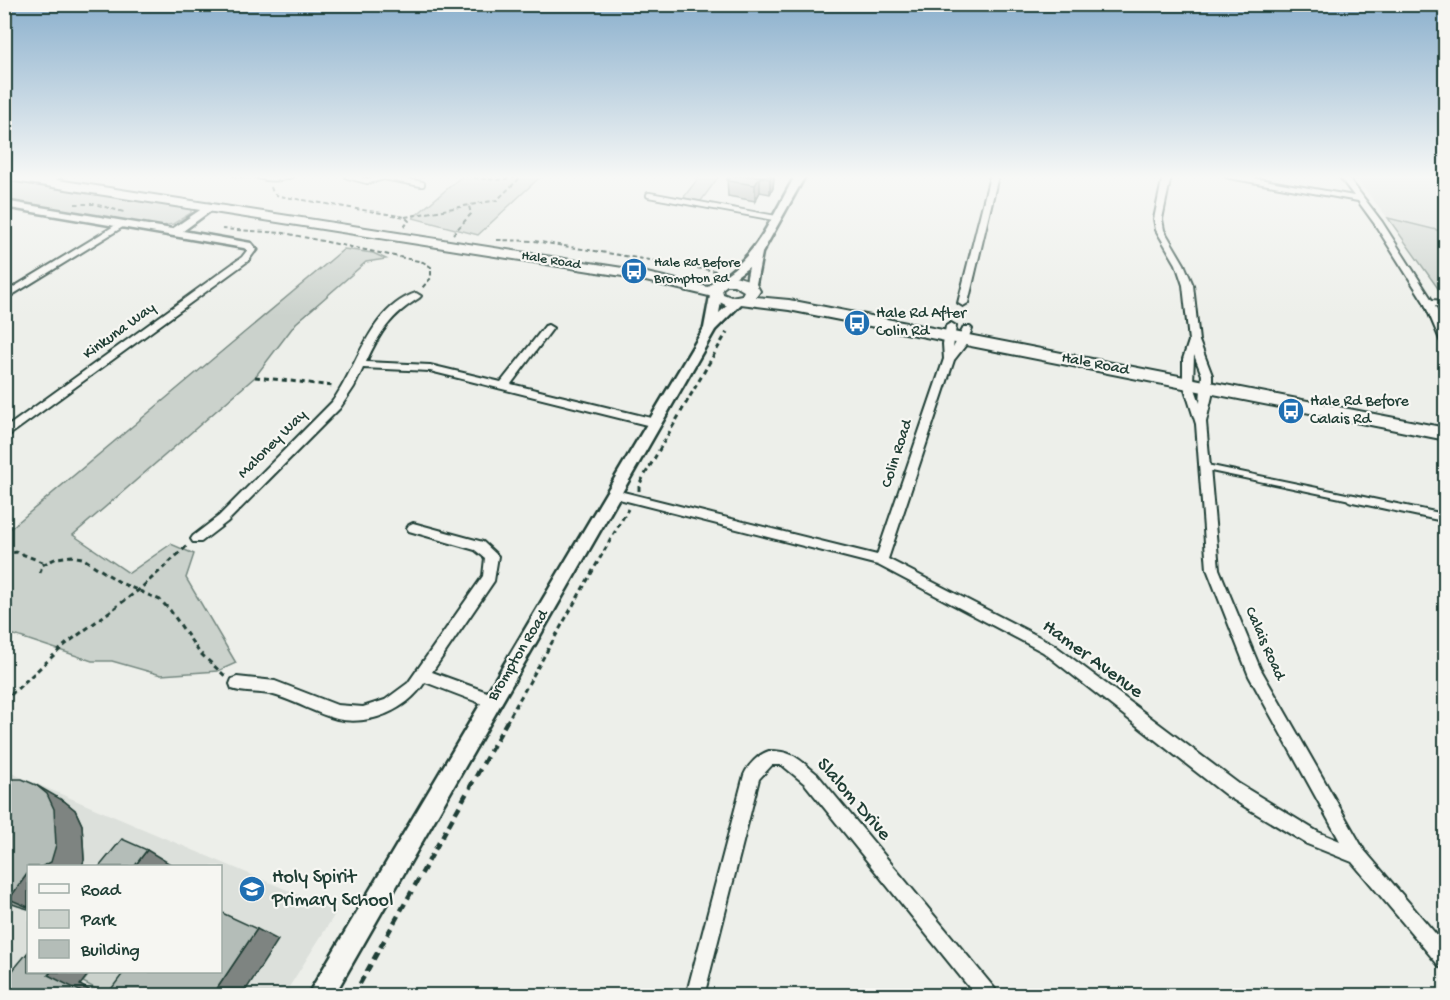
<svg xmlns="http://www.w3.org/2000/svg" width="1450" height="1000" font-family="'Gochi Hand',sans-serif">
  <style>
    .built { fill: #dce0db; fill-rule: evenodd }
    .green { fill: #cbd2cc; stroke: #758880; stroke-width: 1.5 }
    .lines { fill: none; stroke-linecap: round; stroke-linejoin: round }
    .service-far2-casing { stroke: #1f3d34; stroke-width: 8 }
    .service-far1-casing { stroke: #1f3d34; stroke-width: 9 }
    .service-casing { stroke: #1f3d34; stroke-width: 11 }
    .minor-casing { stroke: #1f3d34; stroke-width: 4 }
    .tertiary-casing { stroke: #1f3d34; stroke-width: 5 }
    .primary-casing { stroke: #1f3d34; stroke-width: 4 }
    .path-far2 { stroke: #1f3d34; stroke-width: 2; stroke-dasharray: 4.5 3; stroke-linecap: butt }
    .path-far1 { stroke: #1f3d34; stroke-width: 3; stroke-dasharray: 5 4; stroke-linecap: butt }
    .path { stroke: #1f3d34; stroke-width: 4.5; stroke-dasharray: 8 6; stroke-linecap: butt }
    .service-far2 { stroke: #f6f6f2; stroke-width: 4.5 }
    .service-far1 { stroke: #f6f6f2; stroke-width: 5 }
    .service { stroke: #f6f6f2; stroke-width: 7 }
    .minor { fill: #f6f6f2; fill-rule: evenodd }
    .tertiary { fill: #f6f6f2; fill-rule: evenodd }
    .primary { fill: #f6f6f2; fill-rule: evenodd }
    .wall { fill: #9ba39e; stroke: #1f3d34; stroke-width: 1.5 }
    .shaded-wall { fill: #7e8481; stroke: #1f3d34; stroke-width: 1.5 }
    .building { fill: #b4bdb8; stroke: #1f3d34; stroke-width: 1.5 }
    .labels { text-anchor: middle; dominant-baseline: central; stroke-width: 4.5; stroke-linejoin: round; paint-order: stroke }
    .far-street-label { font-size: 14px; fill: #1f3d34; stroke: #f6f6f2 }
    .far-poi-label { font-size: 14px; fill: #1f3d34; stroke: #f6f6f2; text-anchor: start }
    .poi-label { font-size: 16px; fill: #1f3d34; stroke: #f6f6f2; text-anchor: start }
    .street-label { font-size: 16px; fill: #1f3d34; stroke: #f6f6f2 }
    .near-street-label { font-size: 20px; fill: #1f3d34; stroke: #f6f6f2 }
    .near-poi-label { font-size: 20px; fill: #1f3d34; stroke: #f6f6f2; text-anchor: start }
  </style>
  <rect width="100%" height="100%" fill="#edefea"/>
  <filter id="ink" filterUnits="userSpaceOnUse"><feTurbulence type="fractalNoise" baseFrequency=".0167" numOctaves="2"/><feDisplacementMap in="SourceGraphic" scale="12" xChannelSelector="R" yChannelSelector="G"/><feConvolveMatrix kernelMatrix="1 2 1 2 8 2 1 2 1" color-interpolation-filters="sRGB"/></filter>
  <g filter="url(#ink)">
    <!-- built -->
    <g class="built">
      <polygon points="1356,176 1445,176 1445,232 1388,218 1360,184"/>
      <path d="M4 770 337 911 284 995H5ZM28 866H220V972H28Z"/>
    </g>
    <!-- green -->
    <g class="green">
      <polygon points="541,176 478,235 413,218 461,177"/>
      <polygon points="700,176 719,176 701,201 683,198"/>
      <polygon points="4,178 191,208 191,213 173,224 158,227 5,201"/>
      <polygon points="1388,218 1445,232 1445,292 1442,294"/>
      <polygon points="344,249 373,253 386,259 366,262 296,323 255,377 73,535 129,573 171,544 194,554 186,578 236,663 218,671 161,675 112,661 92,661 5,632 5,533"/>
      <polygon points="91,972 150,972 108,995 83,982"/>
    </g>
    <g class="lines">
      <defs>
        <g id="service-far2">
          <polyline points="348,176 367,181 384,177 422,184"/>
          <polyline points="649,195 775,218"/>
        </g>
        <polyline id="service-far1" points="1204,467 1358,499"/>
        <polyline id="service" points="1351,498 1446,518"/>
        <g id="minor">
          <polygon points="52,176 62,176 50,184 44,184 44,180"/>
          <path d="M254 176H293C283 182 264 182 254 176Z"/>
          <polygon points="990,176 998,176 968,303 963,306 958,303"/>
          <path d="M1163 176H1171L1162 219 1164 230 1184 264 1193 285 1199 341 1212 375V396L1206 422 1219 569 1260 668 1364 850 1446 946V970L1440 967 1352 862 1307 844 1227 796 1043 652 878 565 615 498 609 494 615 490 877 555 944 359 943 344 946 326 951 323 956 326 953 348 964 327H970L972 329 965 346 954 360 888 559 1053 644 1239 784 1318 832 1340 841 1249 676 1207 569 1196 424 1183 383V359L1189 341 1183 285 1176 264 1156 230 1154 219ZM1194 355 1202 375 1200 403 1193 383Z"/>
          <polygon points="1225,176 1242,176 1354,196 1339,176 1347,176 1382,222 1432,300 1446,301 1446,307 1435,306 1446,329 1446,345 1441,342 1424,302 1374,223 1358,201 1229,178"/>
          <polygon points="119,223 126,225 4,300 4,293"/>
          <polygon points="252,247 256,250 248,261 4,439 4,429 242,257 249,248"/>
          <path d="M416 293 421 296 419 298C391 315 380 332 366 362L430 365 501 382 545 326 548 325 553 328 511 384 655 419 660 423 655 427 430 371 363 368 354 387 340 408 227 522 201 542H193L191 539 193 536 219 516 332 402C358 367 369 309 416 293Z"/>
          <path d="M413 523 483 542 498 556 494 581 432 672 498 696 500 701 498 706 493 708 425 682C407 710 370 726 337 719 317 714 297 702 277 696 263 691 246 694 232 689L230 684 232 679 237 677 275 681 337 705 363 707 385 700 408 683 483 576 485 558 475 550 409 531 407 528 409 525Z"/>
          <path d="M769 751C794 751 798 759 817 774L995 989 997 996H976L805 784 782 765H772L759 779 704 996H686L744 775C748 765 759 754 769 751Z"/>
        </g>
        <g id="tertiary">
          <path d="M795 176H805L762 253 755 289H747L745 287 749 267 727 283H719V279C757 257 774 213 795 176Z"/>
          <polygon points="4,201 172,229 209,204 213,205 213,209 183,231 251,243 257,250 252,253 244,248 4,207"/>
          <polygon points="716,293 722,296 719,313 733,300 741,300 743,302 715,330 336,992 333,996 307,996 704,328 710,296"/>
        </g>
        <path id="primary" d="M4 176H32L629 269 708 287C723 271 738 275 756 284L760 291 756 297 789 300 1446 428V440L789 310 741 304 729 307 709 296 629 277 8 180 4 179ZM727 285H734L744 291 742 295 731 297 723 294 722 289Z"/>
      </defs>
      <!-- service-far2 casing -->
      <use href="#service-far2" class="service-far2-casing"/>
      <!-- service-far1 casing -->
      <use href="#service-far1" class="service-far1-casing"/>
      <!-- service casing -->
      <use href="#service" class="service-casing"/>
      <!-- minor casing -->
      <use href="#minor" class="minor-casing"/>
      <!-- tertiary casing -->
      <use href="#tertiary" class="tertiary-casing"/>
      <!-- primary casing -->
      <use href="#primary" class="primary-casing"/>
      <!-- path-far2 -->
      <g class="path-far2">
        <polyline points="232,176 248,178"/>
        <polyline points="474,178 498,180 520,177"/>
        <polyline points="271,187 273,193 279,196 405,217 409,221 404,227"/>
        <polyline points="75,204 94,204 124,212"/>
        <polyline points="405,217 497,200 522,176"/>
        <polyline points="222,229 284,233 423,262 431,267 431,278 421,289"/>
        <polyline points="453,234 471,214 469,206"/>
        <polyline points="497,240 534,241 716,271"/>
      </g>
      <!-- path-far1 -->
      <g class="path-far1">
        <polyline points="255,377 334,386"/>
        <polyline points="639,491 639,485 727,332"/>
        <polyline points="4,554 17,552 45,563"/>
        <polyline points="40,573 42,565 57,558 72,556 82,558 121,583 160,600 170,610 199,652 225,676"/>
        <polyline points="4,701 66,644 140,589 188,545"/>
        <polyline points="506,723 628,509"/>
      </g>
      <!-- path -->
      <polyline class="path" points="353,996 507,721"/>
      <!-- service-far2 -->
      <use href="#service-far2" class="service-far2"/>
      <!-- service-far1 -->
      <use href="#service-far1" class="service-far1"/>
      <!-- service -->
      <use href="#service" class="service"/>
      <!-- minor -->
      <use href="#minor" class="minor"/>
      <!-- tertiary -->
      <use href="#tertiary" class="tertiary"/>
      <!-- primary -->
      <use href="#primary" class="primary"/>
    </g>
    <!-- wall -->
    <g class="wall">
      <polygon points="727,176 774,176 773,188 770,194 760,192 755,201 728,196"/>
      <polygon points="4,779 64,801 75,810 82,825 84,860 28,867 28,909 18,906 4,901"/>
    </g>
    <!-- shaded-wall -->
    <g class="shaded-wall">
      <polygon points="772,176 774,176 773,188 770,194 770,179"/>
      <polygon points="760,177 760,192 755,201 755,185"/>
      <polygon points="36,785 64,801 75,810 82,825 84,860 82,867 41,867"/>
      <polygon points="147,850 172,865 171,867 134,867"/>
      <polygon points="28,873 28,907 9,899 27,874"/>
      <polygon points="257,929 278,940 242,996 212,996"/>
      <polygon points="51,972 90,972 80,985 100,996 82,996 48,975"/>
    </g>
    <!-- building -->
    <g class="building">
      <polygon points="731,176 772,176 770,179 760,177 755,185 728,181"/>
      <polygon points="4,779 22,779 36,785 47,794 54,809 56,845 51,862 41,867 28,867 28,873 27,874 9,899 4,898"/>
      <polygon points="122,839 147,850 134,867 99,867"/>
      <polygon points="220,912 257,929 212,996 106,996 124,972 220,972"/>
      <polygon points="28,952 28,972 51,972 48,975 84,993 82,996 4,996 4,981"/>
    </g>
  </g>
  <!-- sky -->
  <linearGradient id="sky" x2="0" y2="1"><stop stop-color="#8bb0cd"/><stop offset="0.56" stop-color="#f7f8f6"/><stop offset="1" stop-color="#f7f8f6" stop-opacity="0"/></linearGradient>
  <rect width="1450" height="316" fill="url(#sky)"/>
  <!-- icons -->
  <defs>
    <symbol id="bus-disc" viewBox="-11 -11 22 22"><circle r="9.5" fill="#1f6fb2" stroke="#f6f6f2"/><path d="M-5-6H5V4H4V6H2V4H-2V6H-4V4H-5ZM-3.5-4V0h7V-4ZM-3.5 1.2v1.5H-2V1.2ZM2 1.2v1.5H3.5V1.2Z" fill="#fff"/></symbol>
    <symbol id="school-disc" viewBox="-11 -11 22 22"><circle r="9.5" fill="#1f6fb2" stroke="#f6f6f2"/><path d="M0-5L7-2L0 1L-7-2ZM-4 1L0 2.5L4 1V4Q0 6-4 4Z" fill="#fff"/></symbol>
  </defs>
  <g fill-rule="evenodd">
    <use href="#bus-disc" x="619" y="256" width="30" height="30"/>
    <use href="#bus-disc" x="842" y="308" width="30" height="30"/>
    <use href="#bus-disc" x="1276" y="396" width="30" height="30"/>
    <use href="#school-disc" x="237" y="874" width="30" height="30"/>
  </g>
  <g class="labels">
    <!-- far-street labels -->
    <g class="far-street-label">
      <text transform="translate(551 261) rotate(9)">Hale Road</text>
    </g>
    <!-- far-poi labels -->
    <g class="far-poi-label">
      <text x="654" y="263">Hale Rd Before<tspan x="654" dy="16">Brompton Rd</tspan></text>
    </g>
    <!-- poi labels -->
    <g class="poi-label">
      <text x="876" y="314">Hale Rd After<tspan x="876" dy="18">Colin Rd</tspan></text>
      <text x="1310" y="402">Hale Rd Before<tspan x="1310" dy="18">Calais Rd</tspan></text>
    </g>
    <!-- street labels -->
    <g class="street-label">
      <text transform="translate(120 332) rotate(-36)">Kinkuna Way</text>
      <text transform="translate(1095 365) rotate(11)">Hale Road</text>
      <text transform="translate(273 445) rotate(-45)">Maloney Way</text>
      <text transform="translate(898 454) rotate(-72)">Colin Road</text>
      <text transform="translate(1264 644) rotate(66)">Calais Road</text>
      <text transform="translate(519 656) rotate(-59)">Brompton Road</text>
    </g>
    <!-- near-street labels -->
    <g class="near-street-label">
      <text transform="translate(1092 660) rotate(36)">Hamer Avenue</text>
      <text transform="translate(853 800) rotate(49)">Slalom Drive</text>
    </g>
    <!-- near-poi labels -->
    <g class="near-poi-label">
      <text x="272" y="878">Holy Spirit<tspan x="272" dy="23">Primary School</tspan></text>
    </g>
  </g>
  <!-- margin -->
  <rect width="1450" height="1000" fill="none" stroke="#f6f6f2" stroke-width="24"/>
  <rect x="12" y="12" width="1426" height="976" fill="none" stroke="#1f3d34" stroke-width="2" filter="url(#ink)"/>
  <!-- legend -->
  <rect x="27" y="865" width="195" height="108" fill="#f6f6f2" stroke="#a0aca6" stroke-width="1.5"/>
  <rect x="39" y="884" width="30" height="9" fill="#f6f6f2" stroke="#a0aca6" stroke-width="1.5"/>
  <text x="81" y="895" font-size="18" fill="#1f3d34">Road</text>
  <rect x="39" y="910" width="30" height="18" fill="#cbd2cc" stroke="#a0aca6" stroke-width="1.5"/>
  <text x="81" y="925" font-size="18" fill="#1f3d34">Park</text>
  <rect x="39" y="940" width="30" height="18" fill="#b4bdb8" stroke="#a0aca6" stroke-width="1.5"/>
  <text x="81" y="955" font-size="18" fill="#1f3d34">Building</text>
</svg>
